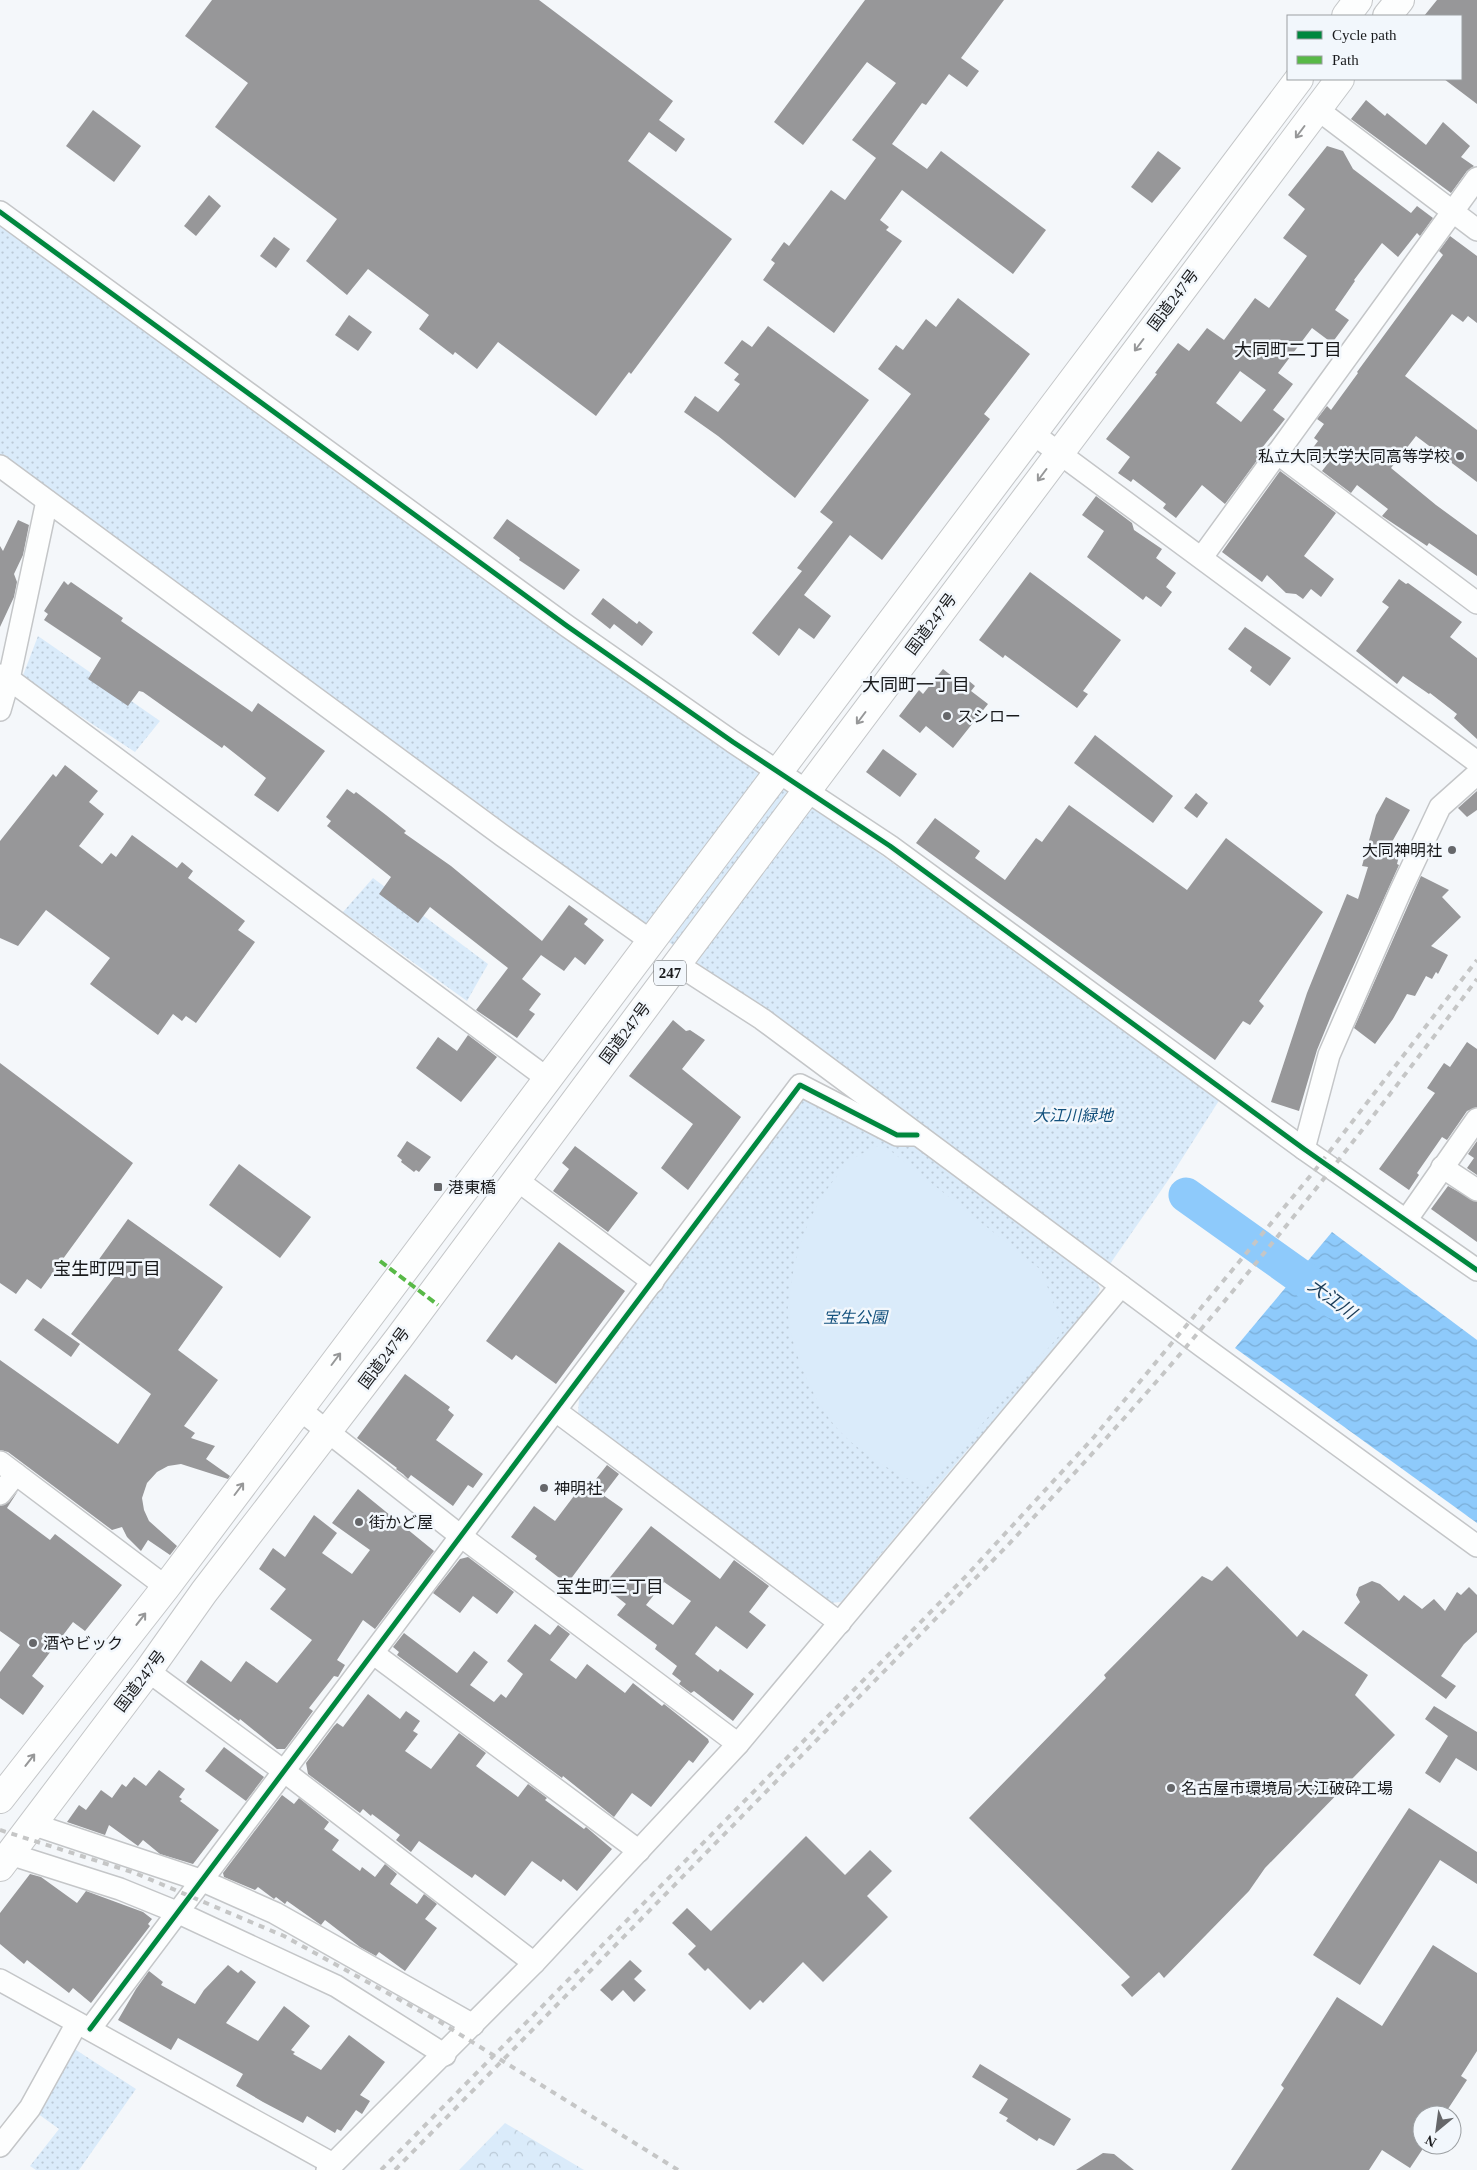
<svg xmlns="http://www.w3.org/2000/svg" width="1477" height="2170" font-family="'Times New Roman','Noto Sans JP',serif">
  <style>
    .grass { fill: url(#grass-dots) }
    .forest { fill: url(#forest-crowns) }
    .garden { fill: #daebfa }
    .water { fill: url(#water-waves) }
    .lines { fill: none; stroke-linecap: round; stroke-linejoin: round }
    .river { stroke: #8ecafb; stroke-width: 35 }
    .building { fill: #979799; fill-rule: evenodd }
    .minor-casing { stroke: #c4c6c8; stroke-width: 24 }
    .highway-casing { stroke: #c4c6c8; stroke-width: 30 }
    .minor { stroke: #fdfefe; stroke-width: 21 }
    .highway { stroke: #fdfefe; stroke-width: 28 }
    .rail { stroke: #c5c6c6; stroke-width: 4; stroke-dasharray: 6 6; stroke-linecap: butt }
    .quiet { stroke: #58b947; stroke-width: 4; stroke-dasharray: 8 4; stroke-linecap: butt }
    .cycleway-casing { stroke: #f2f7fc; stroke-width: 8 }
    .cycleway { stroke: #00873e; stroke-width: 5 }
    .oneway { stroke: #969798 }
    .poi-dot { fill: #66676a; stroke: #f2f7fc; stroke-width: 2 }
    .labels { text-anchor: middle; dominant-baseline: central; stroke-width: 5; stroke-linejoin: round; paint-order: stroke }
    .shield { fill: #f2f7fc; stroke: #5a5c5f; stroke-width: 1 }
    .shield-label { font-size: 15px; font-weight: bold; fill: #191a1c }
    .street-label { font-size: 16px; fill: #191a1c; stroke: #f2f7fc }
    .poi-label { font-size: 16px; fill: #191a1c; stroke: #f2f7fc; text-anchor: start }
    .park-label { font-size: 16px; font-style: italic; fill: #12507c; stroke: #f2f7fc }
    .neighbourhood-label { font-size: 18px; fill: #191a1c; stroke: #f2f7fc }
    .water-label { font-size: 18px; font-style: italic; fill: #193b57; stroke: #f2f7fc }
  </style>
  <defs>
    <pattern id="grass-dots" width="8" height="8" patternUnits="userSpaceOnUse" patternTransform="scale(1.25)"><rect width="8" height="8" fill="#daebfa"/><path d="M2 2h.1M6 6h.1" fill="none" stroke="#bac9d6" stroke-width="1.8" stroke-linecap="round"/></pattern>
    <pattern id="forest-crowns" width="20" height="18" patternUnits="userSpaceOnUse" patternTransform="scale(1.25)"><rect width="20" height="18" fill="#daebfa"/><path d="M2 6a3 3 0 1 1 6 0M12 15a3 3 0 1 1 6 0" fill="none" stroke="#bac9d6"/></pattern>
    <pattern id="water-waves" width="16" height="10" patternUnits="userSpaceOnUse" patternTransform="scale(1.25)"><rect width="16" height="10" fill="#8ecafb"/><path d="M0 5q4-4 8 0t8 0" fill="none" stroke="#7aadd7"/></pattern>
  </defs>
  <rect width="100%" height="100%" fill="#f4f7fa"/>
  <!-- grass -->
  <g class="grass">
    <polygon points="0,220 1220,1099 1169,1179 1110,1264 0,454"/>
    <polygon points="38,636 160,721 135,752 22,678"/>
    <polygon points="373,878 488,964 467,1001 343,912"/>
    <polygon points="806,1095 900,1144 916,1146 1095,1277 1100,1289 1096,1299 991,1429 970,1447 841,1602 829,1603 578,1415 579,1398"/>
    <polygon points="70,2046 136,2089 79,2170 36,2170 30,2166 59,2129 30,2108"/>
  </g>
  <!-- forest -->
  <polygon class="forest" points="505,2123 584,2170 459,2170"/>
  <!-- garden -->
  <path class="garden" d="M882 1144 1041 1270 1064 1330 926 1488C892 1471 855 1452 831 1421 811 1395 790 1346 788 1313 787 1306 789 1298 790 1291 796 1243 816 1194 852 1160 860 1153 873 1149 882 1144Z"/>
  <!-- water -->
  <polygon class="water" points="1332,1232 1477,1340 1477,1523 1235,1348"/>
  <g class="lines">
    <!-- river -->
    <polyline class="river" points="1186,1195 1336,1302"/>
  </g>
  <!-- building -->
  <g class="building">
    <polygon points="212,0 539,0 673,101 659,120 685,139 676,152 649,132 628,161 732,239 631,374 629,372 596,416 498,342 477,369 455,352 453,355 419,329 429,315 368,269 347,295 306,261 337,219 215,127 248,83 185,36"/>
    <polygon points="865,0 1004,0 961,58 979,71 967,87 949,74 926,105 922,103 892,144 927,169 941,151 1046,230 1013,274 902,190 880,220 889,227 886,230 902,241 834,333 763,280 775,263 771,260 784,242 789,246 831,190 845,200 876,158 852,140 896,83 867,62 803,145 774,122"/>
    <polygon points="1437,0 1477,0 1477,104 1444,79 1461,79 1461,16 1424,16"/>
    <polygon points="1366,100 1385,116 1387,113 1426,145 1443,122 1470,146 1461,157 1474,166 1467,171 1451,193 1351,119"/>
    <polygon points="93,110 141,146 114,182 66,146"/>
    <path d="M1327 146 1343 151 1353 169 1411 213 1417 206 1433 218 1420 236 1417 233 1398 257 1382 243 1354 280 1355 281 1335 310 1349 320 1332 343 1312 328 1278 373 1293 384 1273 410 1285 419 1258 453 1261 455 1225 504 1202 485 1176 518 1163 508 1166 504 1133 479 1131 482 1118 473 1130 457 1106 439 1157 374 1155 373 1178 343 1189 351 1207 328 1224 340 1255 298 1269 308 1307 256 1283 238 1305 209 1288 195ZM1240 371 1266 390 1241 422 1216 403Z"/>
    <polygon points="1158,151 1181,168 1152,203 1131,187"/>
    <polygon points="209,195 221,206 196,236 184,226"/>
    <polygon points="1450,236 1477,256 1477,323 1468,316 1463,322 1452,314 1405,376 1477,430 1477,482 1416,436 1391,468 1436,505 1477,535 1477,576 1429,543 1427,546 1382,516 1388,509 1357,485 1351,493 1322,471 1329,462 1312,449 1318,441 1314,438 1324,424 1317,419 1327,406 1331,410 1358,373 1357,372 1443,255 1439,251"/>
    <polygon points="274,237 290,249 276,268 260,256"/>
    <polygon points="958,298 1030,354 984,414 990,419 882,560 850,535 804,595 831,616 814,639 799,628 779,656 752,633 802,571 797,568 833,522 820,512 911,394 878,369 896,345 903,350 926,319 936,327"/>
    <polygon points="349,315 372,332 358,351 335,335"/>
    <polygon points="768,326 869,400 795,498 718,436 684,412 695,396 718,412 740,384 734,380 739,374 724,363 742,340 752,347"/>
    <polygon points="1280,471 1336,513 1304,556 1334,579 1321,597 1311,589 1303,599 1296,594 1286,593 1267,575 1262,582 1222,552"/>
    <polygon points="1096,496 1132,523 1134,530 1162,549 1156,558 1176,573 1166,587 1172,592 1161,607 1146,596 1143,600 1087,557 1104,531 1082,515"/>
    <polygon points="507,519 580,570 564,590 519,560 520,558 493,538"/>
    <polygon points="18,520 29,525 23,555 14,574 17,582 14,597 0,627 0,546 3,551"/>
    <polygon points="1030,572 1121,640 1083,691 1088,694 1077,708 1005,655 1003,658 979,640"/>
    <polygon points="1399,579 1406,584 1408,583 1462,622 1450,637 1477,658 1477,739 1454,718 1457,714 1430,693 1429,694 1403,676 1397,684 1356,651 1389,607 1382,602"/>
    <polygon points="64,581 68,585 71,582 123,618 121,621 252,712 258,703 325,751 278,812 254,795 266,778 224,745 222,748 143,692 139,691 128,706 88,679 101,658 44,620 48,614 44,611"/>
    <polygon points="603,598 637,624 639,621 653,632 642,646 614,624 610,629 591,614"/>
    <polygon points="1245,627 1291,658 1270,686 1250,671 1252,667 1228,649"/>
    <polygon points="943,669 958,681 962,675 975,686 971,691 988,704 953,748 926,726 920,733 899,716 919,690 923,694"/>
    <polygon points="1095,735 1173,796 1153,823 1074,763"/>
    <polygon points="883,749 917,774 900,797 866,772"/>
    <polygon points="65,765 98,791 89,802 104,814 79,846 102,864 111,853 116,857 132,835 177,868 182,862 193,871 188,878 245,921 238,930 255,942 196,1023 186,1016 182,1021 173,1014 158,1035 90,984 110,958 46,910 18,946 0,938 0,841 53,774 56,777"/>
    <polygon points="347,789 354,794 356,792 386,815 406,831 404,833 451,866 542,941 569,905 588,919 584,924 604,940 585,965 575,957 564,971 541,955 522,979 541,994 529,1010 535,1014 517,1038 476,1010 508,968 430,907 418,923 379,894 391,877 327,826 331,821 326,817"/>
    <polygon points="1477,791 1477,810 1467,817 1458,808"/>
    <polygon points="1196,793 1208,803 1197,818 1184,808"/>
    <polygon points="1386,797 1410,810 1388,849 1400,852 1397,864 1399,865 1333,1011 1317,1050 1299,1111 1271,1102 1307,993 1347,894 1358,899 1368,867 1362,866 1376,815"/>
    <polygon points="1069,805 1187,890 1226,838 1323,912 1259,1001 1264,1006 1250,1025 1243,1021 1215,1060 916,843 935,818 980,851 975,858 1005,880 1036,838 1042,842"/>
    <polygon points="1421,876 1449,890 1442,897 1461,917 1431,946 1448,955 1438,974 1436,972 1432,979 1426,976 1415,996 1407,994 1393,1019 1375,1044 1354,1028"/>
    <polygon points="673,1020 686,1031 690,1030 705,1040 682,1069 741,1117 688,1190 661,1168 693,1124 629,1076"/>
    <polygon points="468,1035 497,1057 461,1102 416,1068 438,1037 457,1051"/>
    <polygon points="1467,1042 1477,1049 1477,1107 1467,1111 1447,1140 1442,1137 1417,1173 1419,1175 1409,1190 1379,1169 1435,1093 1427,1088 1444,1063 1450,1067"/>
    <polygon points="0,1063 133,1163 41,1289 27,1279 16,1294 0,1283"/>
    <polygon points="407,1141 431,1157 419,1172 416,1170 414,1172 401,1162 402,1160 397,1156"/>
    <polygon points="1477,1141 1477,1175 1467,1168 1474,1158 1468,1154"/>
    <polygon points="575,1146 638,1193 608,1232 553,1191 569,1169 562,1163"/>
    <polygon points="239,1164 311,1217 280,1258 209,1205"/>
    <polygon points="1448,1186 1477,1202 1477,1242 1431,1209"/>
    <polygon points="128,1219 223,1287 178,1350 218,1380 184,1426 195,1433 191,1438 215,1446 206,1459 230,1476 228,1479 181,1464 168,1466 157,1472 147,1483 142,1498 144,1510 149,1521 177,1546 170,1555 148,1540 141,1551 127,1537 122,1527 112,1530 8,1452 0,1450 0,1360 118,1444 151,1394 71,1334 116,1275 97,1262"/>
    <polygon points="559,1242 625,1291 556,1384 516,1355 512,1360 486,1341"/>
    <polygon points="43,1318 80,1344 71,1357 34,1330"/>
    <polygon points="405,1374 450,1407 448,1410 454,1415 436,1440 483,1474 473,1488 468,1485 453,1506 411,1475 408,1479 403,1474 396,1469 397,1468 357,1438"/>
    <polygon points="607,1465 619,1474 603,1495 623,1509 567,1584 535,1559 537,1556 511,1537 534,1506 555,1521 583,1484 589,1488"/>
    <polygon points="358,1489 434,1551 375,1629 363,1620 337,1660 345,1665 338,1677 334,1676 309,1708 313,1711 285,1749 277,1749 240,1719 239,1721 186,1682 201,1660 231,1682 246,1661 277,1683 312,1640 270,1609 286,1589 259,1569 273,1548 285,1557 314,1515 337,1533 322,1553 352,1574 370,1550 332,1523"/>
    <polygon points="18,1491 7,1508 50,1540 55,1534 122,1585 85,1631 73,1622 32,1676 44,1686 23,1715 0,1698 0,1672 20,1645 0,1631 0,1506 9,1502"/>
    <path d="M651 1526 720 1579 734 1560 769 1586 749 1612 766 1625 747 1649 716 1626 695 1654 718 1672 720 1669 754 1694 733 1721 694 1691 691 1693 679 1684 681 1681 672 1674 677 1666 655 1649 657 1645 617 1615 626 1604 603 1586ZM664 1582 691 1601 673 1625 646 1605Z"/>
    <polygon points="468,1557 514,1592 497,1614 473,1596 460,1613 433,1593 460,1559"/>
    <polygon points="1227,1566 1297,1637 1303,1630 1368,1675 1355,1695 1395,1735 1265,1868 1249,1891 1164,1978 1159,1972 1132,1997 1121,1985 1130,1977 969,1818 1106,1678 1104,1675 1202,1576 1212,1581"/>
    <polygon points="1372,1581 1380,1584 1399,1601 1404,1595 1422,1609 1434,1599 1445,1611 1457,1592 1461,1595 1469,1587 1477,1595 1477,1632 1464,1644 1441,1676 1456,1686 1446,1699 1344,1623 1360,1602 1356,1595 1359,1587"/>
    <polygon points="535,1624 550,1635 558,1625 570,1634 550,1660 576,1679 587,1664 625,1693 633,1683 662,1706 664,1704 708,1739 709,1742 693,1763 689,1760 651,1807 632,1793 614,1817 563,1776 562,1778 397,1655 399,1652 393,1647 404,1633 457,1673 474,1651 488,1662 470,1685 494,1702 501,1694 506,1698 523,1674 507,1661"/>
    <polygon points="368,1694 400,1719 406,1711 420,1721 413,1731 418,1734 405,1751 431,1769 459,1733 486,1753 476,1766 518,1797 528,1784 547,1798 545,1800 584,1829 586,1827 612,1849 577,1891 563,1879 561,1882 532,1861 505,1896 475,1874 472,1878 419,1841 411,1852 396,1840 400,1835 372,1814 371,1816 363,1809 360,1813 308,1774 306,1763 334,1726 337,1723 343,1727"/>
    <polygon points="1434,1706 1477,1732 1477,1771 1456,1758 1440,1783 1425,1773 1448,1736 1425,1719"/>
    <polygon points="224,1747 264,1777 246,1801 205,1771"/>
    <polygon points="159,1770 185,1789 179,1797 182,1799 180,1801 219,1830 193,1864 160,1854 143,1840 138,1846 109,1825 105,1835 67,1822 79,1805 86,1810 101,1790 112,1798 122,1784 126,1787 134,1777 146,1786"/>
    <polygon points="282,1795 294,1804 299,1798 329,1822 324,1829 339,1840 332,1850 360,1871 362,1867 375,1877 385,1864 397,1874 390,1884 417,1904 424,1894 437,1904 425,1919 437,1928 405,1971 379,1952 376,1956 360,1947 325,1920 321,1925 287,1901 285,1904 276,1897 274,1899 258,1887 255,1890 224,1877 223,1873"/>
    <polygon points="1409,1808 1477,1852 1477,1884 1440,1860 1360,1985 1313,1955"/>
    <polygon points="806,1836 845,1875 870,1850 892,1871 867,1896 888,1917 823,1982 803,1962 763,2003 760,2000 750,2010 708,1968 705,1971 688,1954 696,1946 672,1923 687,1908 711,1931"/>
    <polygon points="30,1874 41,1877 77,1903 86,1891 143,1912 152,1919 148,1924 150,1926 91,2003 73,1988 69,1993 27,1960 24,1964 0,1944 0,1913"/>
    <polygon points="1433,1945 1477,1973 1477,2051 1461,2076 1467,2080 1444,2115 1422,2115 1422,2150 1410,2168 1382,2150 1369,2170 1231,2170 1284,2088 1281,2085 1337,1997 1382,2026"/>
    <polygon points="630,1960 642,1971 634,1979 646,1990 634,2002 623,1990 612,2001 600,1990"/>
    <polygon points="228,1965 238,1973 241,1970 256,1982 226,2023 258,2041 284,2006 310,2026 291,2050 295,2052 293,2054 321,2070 349,2035 385,2062 360,2095 370,2101 362,2114 356,2110 341,2131 337,2129 335,2133 307,2116 303,2123 263,2102 236,2086 243,2074 178,2038 171,2050 118,2020 136,1989 149,1971 163,1982 161,1985 195,2004 204,1990"/>
    <polygon points="980,2064 1071,2119 1054,2146 1039,2138 1037,2141 1006,2121 1008,2118 999,2113 1008,2099 972,2077"/>
    <polygon points="1103,2153 1114,2154 1134,2170 1076,2170"/>
  </g>
  <g class="lines">
    <defs>
      <g id="minor">
        <polyline points="1317,109 1477,230"/>
        <polyline points="0,212 567,626 733,742 890,846 1304,1149 1477,1270"/>
        <polyline points="1032,433 1477,762"/>
        <polyline points="1277,453 1477,603"/>
        <polyline points="0,466 503,836 651,941"/>
        <polyline points="1202,557 1477,178"/>
        <polyline points="0,675 9,679 548,1079"/>
        <polyline points="0,710 9,679 47,501"/>
        <polyline points="677,964 762,1019 1202,1346 1477,1546"/>
        <polyline points="1304,1149 1329,1055 1400,892 1440,807 1477,774"/>
        <polyline points="1442,1167 1477,1190"/>
        <polyline points="517,1180 653,1282"/>
        <polyline points="1407,1219 1477,1119"/>
        <polyline points="299,1409 462,1537 738,1744"/>
        <polyline points="556,1411 840,1623"/>
        <polyline points="0,1462 166,1587"/>
        <polyline points="0,1494 16,1474"/>
        <polyline points="374,1654 639,1851"/>
        <polyline points="148,1671 285,1772 534,1963"/>
        <polyline points="32,1824 203,1881 275,1913 473,2025"/>
        <polyline points="10,1854 120,1889 179,1913 336,1986 445,2055"/>
        <polyline points="0,1980 333,2164"/>
        <polyline points="90,2029 800,1085 897,1135 917,1135"/>
        <polyline points="0,2146 30,2108 77,2023"/>
        <polyline points="327,2170 534,1963 738,1744 1121,1286"/>
      </g>
      <g id="highway">
        <polyline points="1346,16 1358,0"/>
        <polyline points="1387,16 1400,0"/>
        <polyline points="0,1799 166,1587 1299,79"/>
        <polyline points="0,1867 148,1671 204,1592 399,1338 677,964 1340,79"/>
      </g>
    </defs>
    <!-- minor casing -->
    <use href="#minor" class="minor-casing"/>
    <!-- highway casing -->
    <use href="#highway" class="highway-casing"/>
    <!-- minor -->
    <use href="#minor" class="minor"/>
    <!-- highway -->
    <use href="#highway" class="highway"/>
    <!-- rail -->
    <g class="rail">
      <polyline points="0,1830 135,1873 284,1936 440,2022 678,2170"/>
      <polyline points="381,2170 967,1575 1094,1437 1316,1169 1477,960"/>
      <path d="M395 2170 1008 1545C1072 1476 1136 1407 1197 1334 1294 1219 1387 1100 1477 979"/>
    </g>
    <!-- quiet -->
    <polyline class="quiet" points="380,1261 438,1305"/>
    <defs>
      <g id="cycleway">
        <polyline points="0,212 567,626 733,742 890,846 1304,1149 1477,1270"/>
        <polyline points="90,2029 800,1085 897,1135 917,1135"/>
      </g>
    </defs>
    <!-- cycleway casing -->
    <use href="#cycleway" class="cycleway-casing"/>
    <!-- cycleway -->
    <use href="#cycleway" class="cycleway"/>
  </g>
  <!-- one-way arrows -->
  <defs><path id="oneway-shaft" d="M-6 0H5M1.5-3L5.5 0L1.5 3" fill="none" stroke-width="1.6" stroke-linecap="round" stroke-linejoin="round" transform="scale(1.25)"/></defs>
  <g class="oneway">
    <use href="#oneway-shaft" transform="translate(1300 132) rotate(127)"/>
    <use href="#oneway-shaft" transform="translate(1139 345) rotate(127)"/>
    <use href="#oneway-shaft" transform="translate(1042 475) rotate(127)"/>
    <use href="#oneway-shaft" transform="translate(861 718) rotate(127)"/>
    <use href="#oneway-shaft" transform="translate(336 1359) rotate(-53)"/>
    <use href="#oneway-shaft" transform="translate(239 1489) rotate(-53)"/>
    <use href="#oneway-shaft" transform="translate(141 1619) rotate(-52)"/>
    <use href="#oneway-shaft" transform="translate(30 1760) rotate(-52)"/>
  </g>
  <!-- markers -->
  <g class="poi-dot">
    <circle cx="1460" cy="456" r="5"/>
    <circle cx="947" cy="716" r="5"/>
    <circle cx="1452" cy="850" r="5"/>
    <rect x="433" y="1182" width="10" height="10" rx="2.5"/>
    <circle cx="544" cy="1488" r="5"/>
    <circle cx="359" cy="1522" r="5"/>
    <circle cx="33" cy="1643" r="5"/>
    <circle cx="1171" cy="1788" r="5"/>
  </g>
  <g class="labels">
    <!-- shield labels -->
    <rect class="shield" x="654" y="960.5" width="32" height="25" rx="4"/>
    <g class="shield-label">
      <text x="670" y="973">247</text>
    </g>
    <!-- street labels -->
    <g class="street-label">
      <text transform="translate(1173 300) rotate(-53)">国道247号</text>
      <text transform="translate(931 624) rotate(-53)">国道247号</text>
      <text transform="translate(625 1033) rotate(-53)">国道247号</text>
      <text transform="translate(384 1358) rotate(-53)">国道247号</text>
      <text transform="translate(140 1681) rotate(-53)">国道247号</text>
    </g>
    <!-- poi labels -->
    <g class="poi-label">
      <text x="1450" y="456" text-anchor="end">私立大同大学大同高等学校</text>
      <text x="957" y="716">スシロー</text>
      <text x="1442" y="850" text-anchor="end">大同神明社</text>
      <text x="448" y="1187">港東橋</text>
      <text x="554" y="1488">神明社</text>
      <text x="369" y="1522">街かど屋</text>
      <text x="43" y="1643">酒やビック</text>
      <text x="1181" y="1788">名古屋市環境局 大江破砕工場</text>
    </g>
    <!-- park labels -->
    <g class="park-label">
      <text x="1073" y="1115">大江川緑地</text>
      <text x="855" y="1317">宝生公園</text>
    </g>
    <!-- neighbourhood labels -->
    <g class="neighbourhood-label">
      <text x="1288" y="350">大同町二丁目</text>
      <text x="916" y="685">大同町一丁目</text>
      <text x="107" y="1269">宝生町四丁目</text>
      <text x="610" y="1587">宝生町三丁目</text>
    </g>
    <!-- water labels -->
    <g class="water-label">
      <text transform="translate(1332 1299) rotate(36)">大江川</text>
    </g>
  </g>
  <!-- legend -->
  <rect x="1287" y="15" width="175" height="65" fill="#f2f7fc" stroke="#9b9fa2"/>
  <rect x="1297" y="31" width="25" height="8" fill="#00873e" stroke="#9b9fa2"/>
  <text x="1332" y="40" font-size="15" fill="#191a1c">Cycle path</text>
  <rect x="1297" y="56" width="25" height="8" fill="#58b947" stroke="#9b9fa2"/>
  <text x="1332" y="65" font-size="15" fill="#191a1c">Path</text>
  <!-- north arrow -->
  <g transform="translate(1437 2130) rotate(209)"><circle r="24" fill="#f2f7fc" stroke="#9b9fa2"/>
  <path d="M0-4L9 19L0 12L-9 19Z" fill="#66676a"/>
  <text y="-8" font-size="14" font-weight="bold" text-anchor="middle" fill="#191a1c">N</text>
  </g>
</svg>
